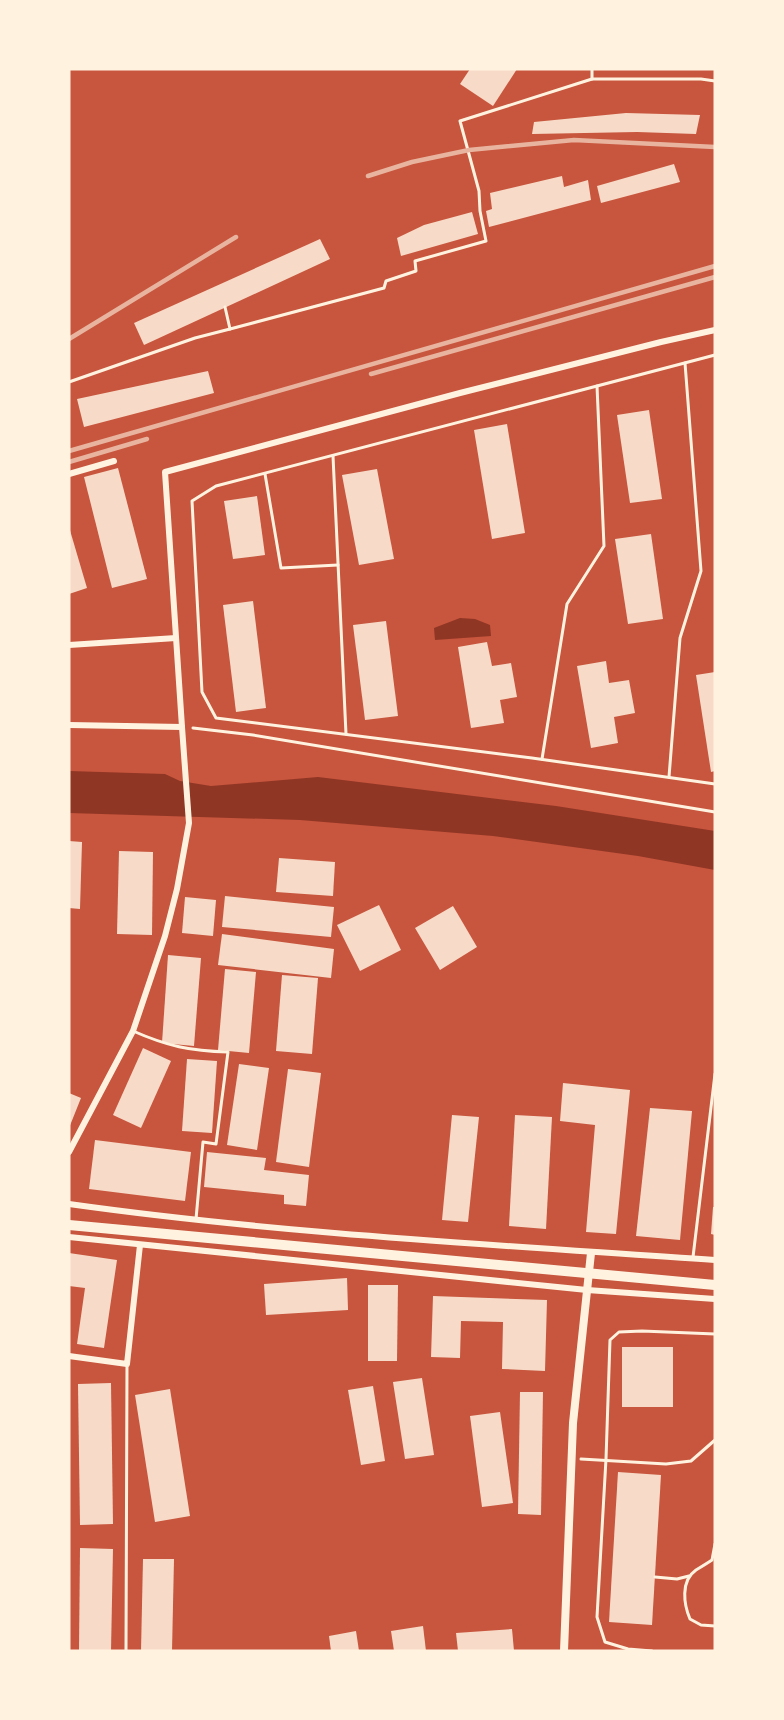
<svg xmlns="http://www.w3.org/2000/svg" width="784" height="1720" font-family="Lora,serif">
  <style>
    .water { fill: #8f3625 }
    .building { fill: #f7dbc8 }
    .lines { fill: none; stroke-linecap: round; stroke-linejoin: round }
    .path { stroke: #fff3e0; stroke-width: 3 }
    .service { stroke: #fff3e0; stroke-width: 3 }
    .minor { stroke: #fff3e0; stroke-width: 6 }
    .tertiary { stroke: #fff3e0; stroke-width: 8 }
    .primary { stroke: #fff3e0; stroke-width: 10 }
    .rail { stroke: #e9b49f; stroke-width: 4.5 }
  </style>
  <rect width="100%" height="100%" fill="#c8553d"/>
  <!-- water -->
  <g class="water">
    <polygon points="460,618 475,619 490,625 491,636 435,640 434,628"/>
    <polygon points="69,771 165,774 180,781 211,786 318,777 556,806 715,831 715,870 638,856 493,836 300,820 69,813"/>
  </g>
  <!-- building -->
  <g class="building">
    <polygon points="470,69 517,69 493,106 460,84"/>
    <polygon points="626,113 700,115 696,134 637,132 532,134 534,122"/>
    <polygon points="674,164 680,182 601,203 597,186"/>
    <polygon points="562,176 564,187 588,180 591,200 489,227 486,211 492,209 490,193"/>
    <polygon points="472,212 478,234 401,256 397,238 424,225"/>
    <polygon points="320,239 330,259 144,345 134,323"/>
    <polygon points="208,371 214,393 84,427 77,399"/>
    <polygon points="649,410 662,499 630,503 617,415"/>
    <polygon points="507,424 525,533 492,539 474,430"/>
    <polygon points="118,468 147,579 112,588 84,477"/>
    <polygon points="377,469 394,559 359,565 342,475"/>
    <polygon points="257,496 265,555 233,559 224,501"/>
    <polygon points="69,527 87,588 69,594"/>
    <polygon points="651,534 663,619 628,624 615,539"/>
    <polygon points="253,601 266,708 236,712 223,605"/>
    <polygon points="386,621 398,716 365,720 353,625"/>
    <polygon points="487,642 492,666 511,663 517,697 500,700 504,723 471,728 458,647"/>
    <polygon points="606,661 609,683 629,680 635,713 614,717 618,743 591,748 577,666"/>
    <polygon points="715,672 715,771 711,772 696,675"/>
    <polygon points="69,841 82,842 80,909 69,908"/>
    <polygon points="119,851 153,852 152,935 117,934"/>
    <polygon points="279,858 335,862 333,896 276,892"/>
    <polygon points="225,896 334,907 331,937 222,927"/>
    <polygon points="185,897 216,900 213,936 182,933"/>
    <polygon points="379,905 401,950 360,971 337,925"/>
    <polygon points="453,906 477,947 440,970 415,928"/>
    <polygon points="222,934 334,949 331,978 218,965"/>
    <polygon points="168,955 201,958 194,1046 162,1043"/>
    <polygon points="225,969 256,972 249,1053 218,1050"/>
    <polygon points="282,975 318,978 312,1054 276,1051"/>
    <polygon points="143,1048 171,1061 141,1128 113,1115"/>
    <polygon points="187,1059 217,1061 212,1133 182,1131"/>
    <polygon points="239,1064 269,1068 257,1150 227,1145"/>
    <polygon points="288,1069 321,1073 309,1167 276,1162"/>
    <polygon points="563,1083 630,1090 616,1234 586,1232 595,1125 560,1121"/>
    <polygon points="69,1093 81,1098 69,1128"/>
    <polygon points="650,1108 692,1111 680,1240 636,1236"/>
    <polygon points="452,1115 479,1117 468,1222 442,1220"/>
    <polygon points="515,1115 552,1117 546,1229 509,1226"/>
    <polygon points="95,1140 191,1152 185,1201 89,1189"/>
    <polygon points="207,1152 266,1158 264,1170 309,1175 306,1206 284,1204 284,1195 204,1187"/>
    <polygon points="713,1207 715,1207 715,1235 711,1234"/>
    <polygon points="69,1253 117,1260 104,1348 77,1344 85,1288 69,1286"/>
    <polygon points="347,1278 348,1310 266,1315 264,1284"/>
    <polygon points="368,1285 398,1285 397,1361 368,1361"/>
    <polygon points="433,1296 547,1300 545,1371 502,1369 503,1322 461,1321 460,1358 431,1357"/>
    <rect x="622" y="1347" width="51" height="60"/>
    <polygon points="422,1378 434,1455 405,1459 393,1382"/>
    <polygon points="111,1383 113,1524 80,1525 78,1384"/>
    <polygon points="373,1386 385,1461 361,1465 348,1390"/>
    <polygon points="170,1389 190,1516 155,1522 135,1395"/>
    <polygon points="520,1392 543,1392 541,1515 518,1514"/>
    <polygon points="500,1412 513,1503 482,1507 470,1416"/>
    <polygon points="618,1472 661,1475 652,1625 609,1622"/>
    <polygon points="80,1548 113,1549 111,1651 79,1651"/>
    <polygon points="143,1559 174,1559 172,1651 141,1651"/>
    <polygon points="423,1626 426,1651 394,1651 391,1631"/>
    <polygon points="512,1629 514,1651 458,1651 456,1633"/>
    <polygon points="356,1631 359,1651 331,1651 329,1636"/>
  </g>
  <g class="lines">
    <!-- path -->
    <g class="path">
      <polyline points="193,728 253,735 715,812"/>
      <polyline points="581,1459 666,1464 691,1461 715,1440"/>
      <path d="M715 1544 712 1560C706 1564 701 1567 696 1570 680 1581 684 1605 690 1619L701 1625 715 1626"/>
      <polyline points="655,1577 677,1579 689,1576"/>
      <polyline points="652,1651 628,1649 605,1642 597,1617 606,1459 610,1340 619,1332 642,1331 715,1334"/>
    </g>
    <!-- service -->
    <g class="service">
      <polyline points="592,79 592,69"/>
      <polyline points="230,329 384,288 386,281 416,271 415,261 486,241 480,211 479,191 460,121 592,79 701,79 715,81"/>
      <polyline points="715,355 216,486 192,501 202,692 216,718 532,758 715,784"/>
      <polyline points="69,382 195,338 230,329 225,307"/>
      <polyline points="333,456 346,734"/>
      <polyline points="265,474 281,568 338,565"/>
      <polyline points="542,759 567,604 604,546 597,386"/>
      <polyline points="669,777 680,638 701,571 685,363"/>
      <path d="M133 1031C167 1046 190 1051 228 1052L216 1144 203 1142 196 1219"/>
      <polyline points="693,1257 715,1074"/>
      <polyline points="126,1651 127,1364"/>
    </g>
    <!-- minor -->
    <g class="minor">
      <polyline points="69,474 114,461"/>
      <polyline points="69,645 176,638"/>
      <polyline points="69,725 182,727 189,823 177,889 165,936 133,1031 69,1152"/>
      <polyline points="182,727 165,472 460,393 661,342 715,330"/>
      <path d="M69 1204C283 1234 500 1245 715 1260"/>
      <polyline points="69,1237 587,1290 715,1299"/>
      <polyline points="69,1356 127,1364 140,1245"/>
    </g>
    <!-- tertiary -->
    <polyline class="tertiary" points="564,1651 573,1423 591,1253"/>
    <!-- primary -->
    <polyline class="primary" points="69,1225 715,1285"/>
    <!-- rail -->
    <g class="rail">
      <polyline points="368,176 412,162 469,150 574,140 715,147"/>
      <polyline points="69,339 236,237"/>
      <polyline points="371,374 715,277"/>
      <polyline points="69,451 715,266"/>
      <polyline points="69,462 147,439"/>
    </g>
  </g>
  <!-- border -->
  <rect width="784" height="1720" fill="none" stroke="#fff3e0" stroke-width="141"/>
</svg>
